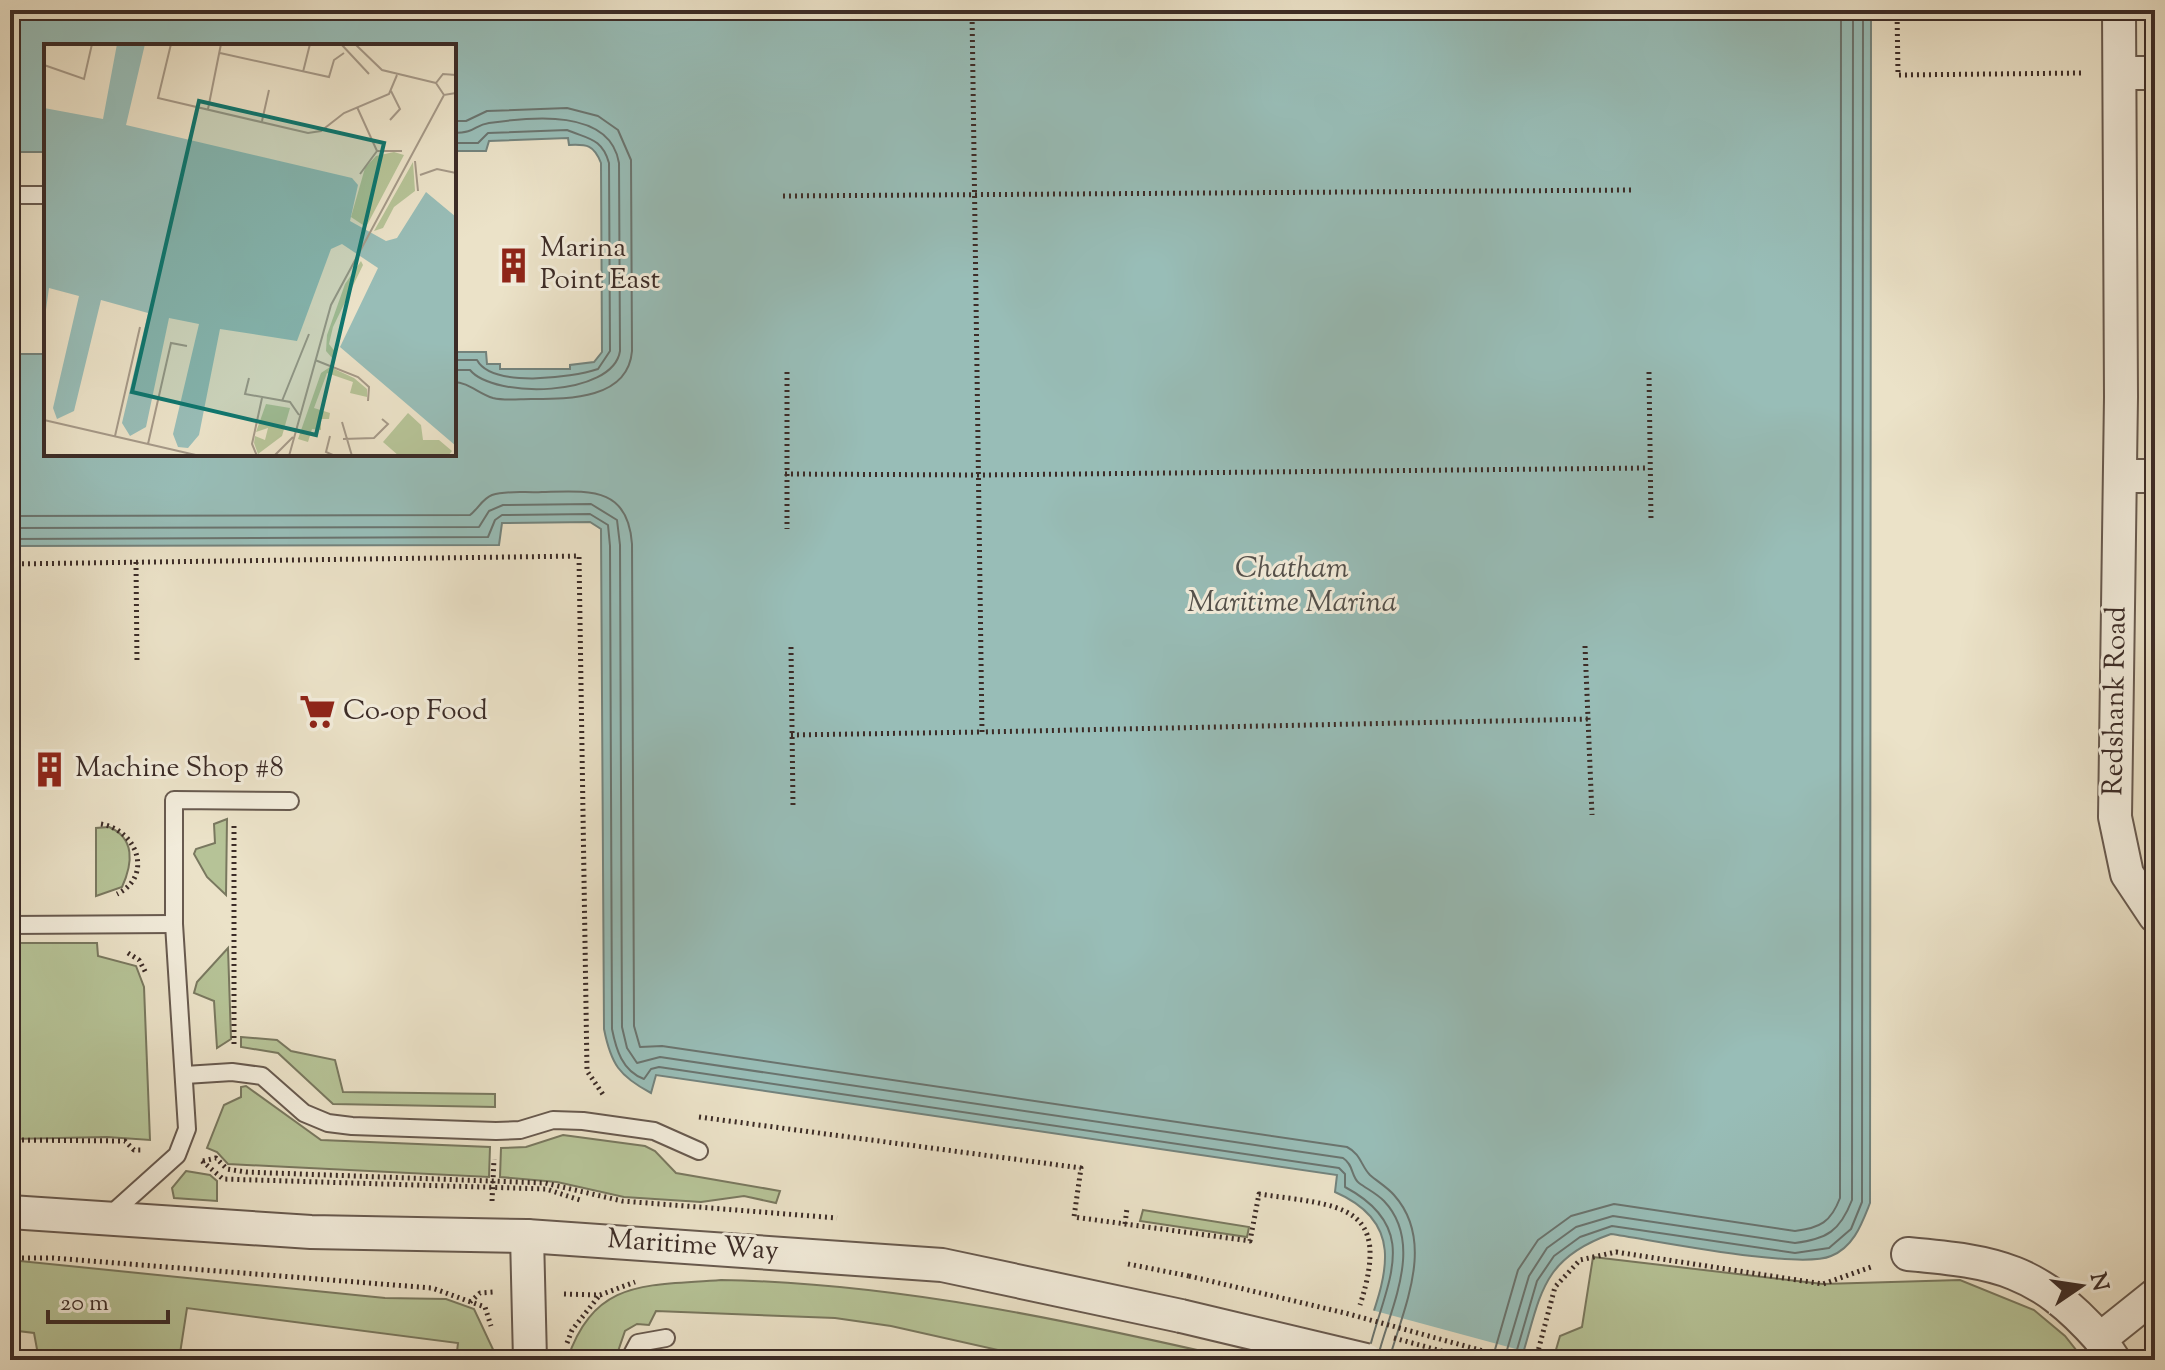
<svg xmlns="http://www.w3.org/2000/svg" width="2165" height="1370" font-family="'Sorts Mill Goudy',serif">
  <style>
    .green { fill: #b6c397; stroke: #79785f; stroke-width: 2 }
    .water { fill: #98bdb7; stroke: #73837d; stroke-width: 2 }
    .pier { fill: #ebe2c8 }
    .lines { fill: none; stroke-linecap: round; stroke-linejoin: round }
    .shore { stroke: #6a746f; stroke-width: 2 }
    .service-casing { stroke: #685a4f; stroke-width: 20 }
    .minor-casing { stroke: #685a4f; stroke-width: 36 }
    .path { stroke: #3c2c27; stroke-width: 5; stroke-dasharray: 2 4; stroke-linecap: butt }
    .service { stroke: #f2ecdb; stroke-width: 16 }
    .minor { stroke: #f2ecdb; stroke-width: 32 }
    .minor-bridge-casing { stroke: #685a4f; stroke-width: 36; stroke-linecap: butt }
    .path-bridge { stroke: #3c2c27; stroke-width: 5; stroke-dasharray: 2 4; stroke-linecap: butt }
    .minor-bridge { stroke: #f2ecdb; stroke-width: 32 }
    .labels { text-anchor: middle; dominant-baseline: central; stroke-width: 6; stroke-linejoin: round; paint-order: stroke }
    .poi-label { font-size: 28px; fill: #3c2c27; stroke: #f2ecdb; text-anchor: start }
    .street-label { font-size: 28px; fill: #3c2c27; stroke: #f2ecdb }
    .water-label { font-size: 30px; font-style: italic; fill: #53504b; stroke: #f2ecdb }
    .inset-road { fill: none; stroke: #a59988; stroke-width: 2 }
    .view { fill: #0f766e; fill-opacity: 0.15; stroke: #0f766e; stroke-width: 4 }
    .inset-edge { fill: none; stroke: #3c2c27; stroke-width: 4 }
  </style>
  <rect width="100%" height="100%" fill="#ebe2c8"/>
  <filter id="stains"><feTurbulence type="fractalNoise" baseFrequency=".0025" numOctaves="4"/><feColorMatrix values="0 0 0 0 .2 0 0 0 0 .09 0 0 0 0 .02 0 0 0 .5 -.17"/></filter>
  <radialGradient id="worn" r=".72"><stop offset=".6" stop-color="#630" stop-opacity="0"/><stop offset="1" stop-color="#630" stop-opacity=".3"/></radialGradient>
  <!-- green -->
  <g class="green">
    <polygon points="227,819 226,895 207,877 194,854 196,849 215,843 214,824"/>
    <path d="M109 827C135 838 133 863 122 887L96 896V828Z"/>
    <polygon points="10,943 97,943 98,956 136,966 144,987 150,1140 107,1137 10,1139"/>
    <polygon points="228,948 231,1039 217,1048 214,1001 194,993 197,982"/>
    <polygon points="241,1037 277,1040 291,1051 335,1060 343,1092 495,1094 495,1107 333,1104 278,1053 241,1047"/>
    <polygon points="246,1086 321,1140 490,1147 489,1177 228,1164 217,1152 207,1148 224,1105 241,1097 241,1087"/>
    <polygon points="563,1135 645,1146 655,1151 676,1173 780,1191 776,1203 744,1196 701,1202 624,1197 557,1182 500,1177 501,1148 526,1147"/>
    <polygon points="186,1171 210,1175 217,1181 217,1201 174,1198 172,1188"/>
    <polygon points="1143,1210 1249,1227 1247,1237 1140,1221"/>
    <polygon points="1593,1257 1823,1284 1960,1280 2034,1310 2065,1336 2084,1360 1553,1360 1560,1336 1582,1327"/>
    <polygon points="10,1260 385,1298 446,1299 474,1309 498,1360 456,1360 458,1343 187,1308 179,1360 39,1360 34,1333 10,1330"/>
    <path d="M721 1280C896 1283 1071 1321 1241 1360H1043L891 1326 835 1318 656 1311 649 1325 637 1324 625 1331 615 1360H567C595 1278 646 1286 721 1280Z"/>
  </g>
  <!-- water -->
  <path class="water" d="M10 10H1871L1870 1203C1862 1223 1854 1247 1831 1256 1799 1270 1653 1240 1611 1234 1540 1259 1541 1296 1521 1360H1358C1377 1293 1418 1228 1335 1192L1337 1175 656 1075 651 1093C619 1076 611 1064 604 1029L601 529 590 522 502 523 499 545 10 546V354H46V454H454V352H486L487 364H500V369H570V365L594 362 602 352 601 163C594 145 587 144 569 145L568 138 489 141 486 151H454V46H46V152H10Z"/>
  <!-- pier -->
  <polygon class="pier" points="1368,1309 1527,1352 1525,1360 1354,1360"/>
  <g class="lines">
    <!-- shore -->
    <g class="shore">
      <path d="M454 121H466L487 111 567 108 598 116 618 130 631 160 632 351C628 400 567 399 531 399 519 399 505 401 493 398 479 394 468 382 454 382"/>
      <path d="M454 133C476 133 474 125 489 123 531 117 610 108 619 163L620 351C613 397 494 399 470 370H454"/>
      <path d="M454 143H478L488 133 567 130C588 139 602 138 609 163L610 351 598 369C571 378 492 388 477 360H454"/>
      <path d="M10 516 470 515C478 509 482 499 492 495 507 490 526 493 542 492 589 491 628 486 632 544L634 1026 640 1047 662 1046 1347 1147C1361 1154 1361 1166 1370 1175 1378 1182 1387 1187 1394 1195 1436 1242 1404 1307 1389 1360"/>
      <path d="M10 528 479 527 489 511 503 505 591 504 617 520 620 545 622 1027 627 1048 637 1063 660 1057 1343 1158C1354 1165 1351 1177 1359 1183 1367 1189 1376 1193 1384 1201 1423 1242 1393 1303 1380 1349"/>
      <path d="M10 539 488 537 495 520 502 515 590 514 608 525 610 546 612 1029C616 1049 622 1071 644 1079L651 1069 659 1067 1339 1168 1345 1174V1187C1420 1227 1389 1277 1371 1343"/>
      <path d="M1492 1360 1518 1270 1538 1240 1571 1216 1614 1204 1795 1231C1820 1228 1831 1222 1840 1198L1841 10"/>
      <path d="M1504 1360 1529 1276 1547 1248 1576 1227 1613 1216 1795 1243C1827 1239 1840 1231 1852 1200L1853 10"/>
      <polyline points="1514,1360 1537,1281 1554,1256 1580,1237 1612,1226 1795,1253 1829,1248 1851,1229 1862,1202 1863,10"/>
    </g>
    <defs>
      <g id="service">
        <polyline points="10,195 46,195"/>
        <polyline points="10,925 174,924"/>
        <polyline points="185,1075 232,1072 262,1076 304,1113 328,1123 352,1126 496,1131 520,1130 553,1120 583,1121 654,1131 699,1151"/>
        <polyline points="108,1217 177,1155 187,1129 174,924 174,800 290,801"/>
        <polyline points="629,1360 638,1343 666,1338"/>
      </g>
      <g id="minor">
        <polyline points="2119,10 2121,397 2115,817 2127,874 2155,916"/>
        <polyline points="2120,73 2155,73"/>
        <polyline points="2120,476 2155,476"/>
        <polyline points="10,1212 311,1232 527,1236 942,1265 1181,1316"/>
        <polyline points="527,1236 530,1360"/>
        <path d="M1908 1254C1997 1262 2038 1269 2100 1339"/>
        <polyline points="2114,1360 2100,1339 2155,1295"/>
      </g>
    </defs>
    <!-- service casing -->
    <use href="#service" class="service-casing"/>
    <!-- minor casing -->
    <use href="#minor" class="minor-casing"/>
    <!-- path -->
    <g class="path">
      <polyline points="972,10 982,732 1591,719"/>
      <polyline points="1897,10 1898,75 2083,73"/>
      <polyline points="783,196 1634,190"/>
      <polyline points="787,372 787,529"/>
      <polyline points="1649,372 1651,520"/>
      <polyline points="785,474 980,475 1645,468"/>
      <polyline points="136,562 137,664"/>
      <polyline points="10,564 579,556 587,1071 604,1096"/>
      <polyline points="1585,646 1592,815"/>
      <polyline points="791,647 793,806"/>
      <polyline points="791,735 982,732"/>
      <path d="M101 824C137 830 154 876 117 894"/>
      <polyline points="128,953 139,960 147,975"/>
      <polyline points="234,1044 234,826"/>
      <path d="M699 1117 1081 1168 1074 1217 1250 1241 1259 1194C1341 1206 1393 1203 1360 1305"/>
      <polyline points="10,1140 125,1141 134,1150 141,1150"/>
      <polyline points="202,1161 223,1179 546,1189 583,1201"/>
      <polyline points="203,1161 216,1158 227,1169 246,1172 545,1183 622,1201 837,1218"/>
      <polyline points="492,1201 494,1159"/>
      <polyline points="1125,1224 1127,1208"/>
      <polyline points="10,1258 53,1258 432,1288 485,1307 491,1326"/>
      <polyline points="1128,1264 1189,1276"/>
      <polyline points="564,1294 600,1295 635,1282"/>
      <polyline points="470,1302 480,1293 494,1292"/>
      <polyline points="567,1343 572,1330 599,1296"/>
      <polyline points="1537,1355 1555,1287 1580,1260 1616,1252 1823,1284 1874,1266"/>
    </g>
    <!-- service -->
    <use href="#service" class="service"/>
    <!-- minor -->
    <use href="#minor" class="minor"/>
    <defs>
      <polyline id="minor-bridge" points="1181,1316 1366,1360"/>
    </defs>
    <!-- minor-bridge casing -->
    <use href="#minor-bridge" class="minor-bridge-casing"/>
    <!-- path-bridge -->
    <g class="path-bridge">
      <polyline points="1189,1276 1345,1313 1516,1360"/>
      <polyline points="1394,1338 1474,1360"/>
    </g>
    <!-- minor-bridge -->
    <use href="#minor-bridge" class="minor-bridge"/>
  </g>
  <!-- icons -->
  <defs>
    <symbol id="building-bare" viewBox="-9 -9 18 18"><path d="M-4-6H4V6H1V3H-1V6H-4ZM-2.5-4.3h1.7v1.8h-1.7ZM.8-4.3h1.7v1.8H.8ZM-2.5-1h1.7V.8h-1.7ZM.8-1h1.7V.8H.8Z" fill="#8f2418" stroke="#f2ecdb" stroke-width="2.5" paint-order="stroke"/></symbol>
    <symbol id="supermarket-bare" viewBox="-9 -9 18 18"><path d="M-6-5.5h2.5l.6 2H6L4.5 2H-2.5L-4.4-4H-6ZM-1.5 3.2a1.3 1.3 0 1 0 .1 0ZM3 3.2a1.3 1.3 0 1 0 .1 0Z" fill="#8f2418" stroke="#f2ecdb" stroke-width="2.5" paint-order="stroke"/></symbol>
  </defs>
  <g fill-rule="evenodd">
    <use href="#building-bare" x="488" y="240" width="51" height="51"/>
    <use href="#supermarket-bare" x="292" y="686" width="51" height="51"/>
    <use href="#building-bare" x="24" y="744" width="51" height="51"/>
  </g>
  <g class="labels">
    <!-- poi labels -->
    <g class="poi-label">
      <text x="540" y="249">Marina<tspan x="540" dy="32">Point East</tspan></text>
      <text x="343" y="712">Co-op Food</text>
      <text x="75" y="769">Machine Shop #8</text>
    </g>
    <!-- street labels -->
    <g class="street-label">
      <text transform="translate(2116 701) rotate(-89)">Redshank Road</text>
      <text transform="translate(693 1246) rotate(4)">Maritime Way</text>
    </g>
    <!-- water labels -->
    <g class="water-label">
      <text x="1292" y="569">Chatham<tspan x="1292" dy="34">Maritime Marina</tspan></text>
    </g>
  </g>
  <!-- overview -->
  <g transform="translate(44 44)">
    <rect width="412" height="412" fill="#ebe2c8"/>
    <path d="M350 108 360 111 322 183 307 173 321 124 332 112ZM369 118 371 147 350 163 339 184 330 187ZM317 217 319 221 289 283 285 300 292 309 289 315 282 307 283 291 301 240ZM286 323 310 334 323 345V353L306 349 309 338 283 329 270 364 286 369 285 375H277V386L268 385 264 398 254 395 277 329ZM222 360 246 364 238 392 214 410 210 399 211 392 221 396 224 384 212 388ZM364 369 377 381 379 396H395L408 407 404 412H355L339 398Z" fill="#b6c397"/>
    <path d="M73 0H101L82 81 308 134 314 141 306 177 342 197 353 194 382 148 412 173V402L296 303 334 224 298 200 287 205 253 297 176 285 155 391 144 404 134 403 129 390 155 280 125 274 102 383 86 392 78 379 104 269 57 256 30 367 13 375 9 364 35 252 5 244 0 280V64L59 75Z" fill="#98bdb7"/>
    <path class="inset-road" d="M127 0 114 54 264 89 277 87 300 69 345 50 353 31M297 0 325 30M311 0 338 26 392 39M176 9 285 33 290 16 300 9M0 21 40 35 48 0M259 28 266 0M412 31 399 30 392 39 400 51 412 49M313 63 333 107H358M164 65 177 0M346 76 356 65 347 47M218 77 225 46M371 117 374 147M316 130 333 107M376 131 393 125 412 129M271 316 314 333 325 343 324 357M205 334 201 350 246 358 255 371M238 357 265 290M0 376 156 412M298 378 308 412M71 392 96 283M286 392 282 408 291 412M299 395 330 394 344 380 338 375M104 400 127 299 143 302M213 412 208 400 218 354M230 412 249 393M245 412 287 261 400 51"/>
    <path class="view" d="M155 57 340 99 272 391 88 348Z"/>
    <rect width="412" height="412" class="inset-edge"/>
  </g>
  <!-- margin -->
  <rect width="2165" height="1370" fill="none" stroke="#ebe2c8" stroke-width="40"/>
  <rect x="12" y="12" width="2141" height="1346" fill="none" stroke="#3c2c27" stroke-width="4"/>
  <rect x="20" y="20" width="2125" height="1330" fill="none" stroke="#3c2c27" stroke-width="2"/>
  <!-- north arrow -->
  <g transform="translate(2081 1286) rotate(77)" stroke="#f2ecdb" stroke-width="6" paint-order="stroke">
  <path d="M0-6L14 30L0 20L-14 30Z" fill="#3c2c27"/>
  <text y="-12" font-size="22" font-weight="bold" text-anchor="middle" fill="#3c2c27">N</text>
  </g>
  <!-- scale -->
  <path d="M48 1310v12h120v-12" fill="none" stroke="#3c2c27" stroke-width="4"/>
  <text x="60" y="1310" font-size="24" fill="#3c2c27" stroke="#f2ecdb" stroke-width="6" paint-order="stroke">20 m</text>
  <rect width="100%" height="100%" filter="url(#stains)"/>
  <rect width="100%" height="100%" fill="url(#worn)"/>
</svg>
